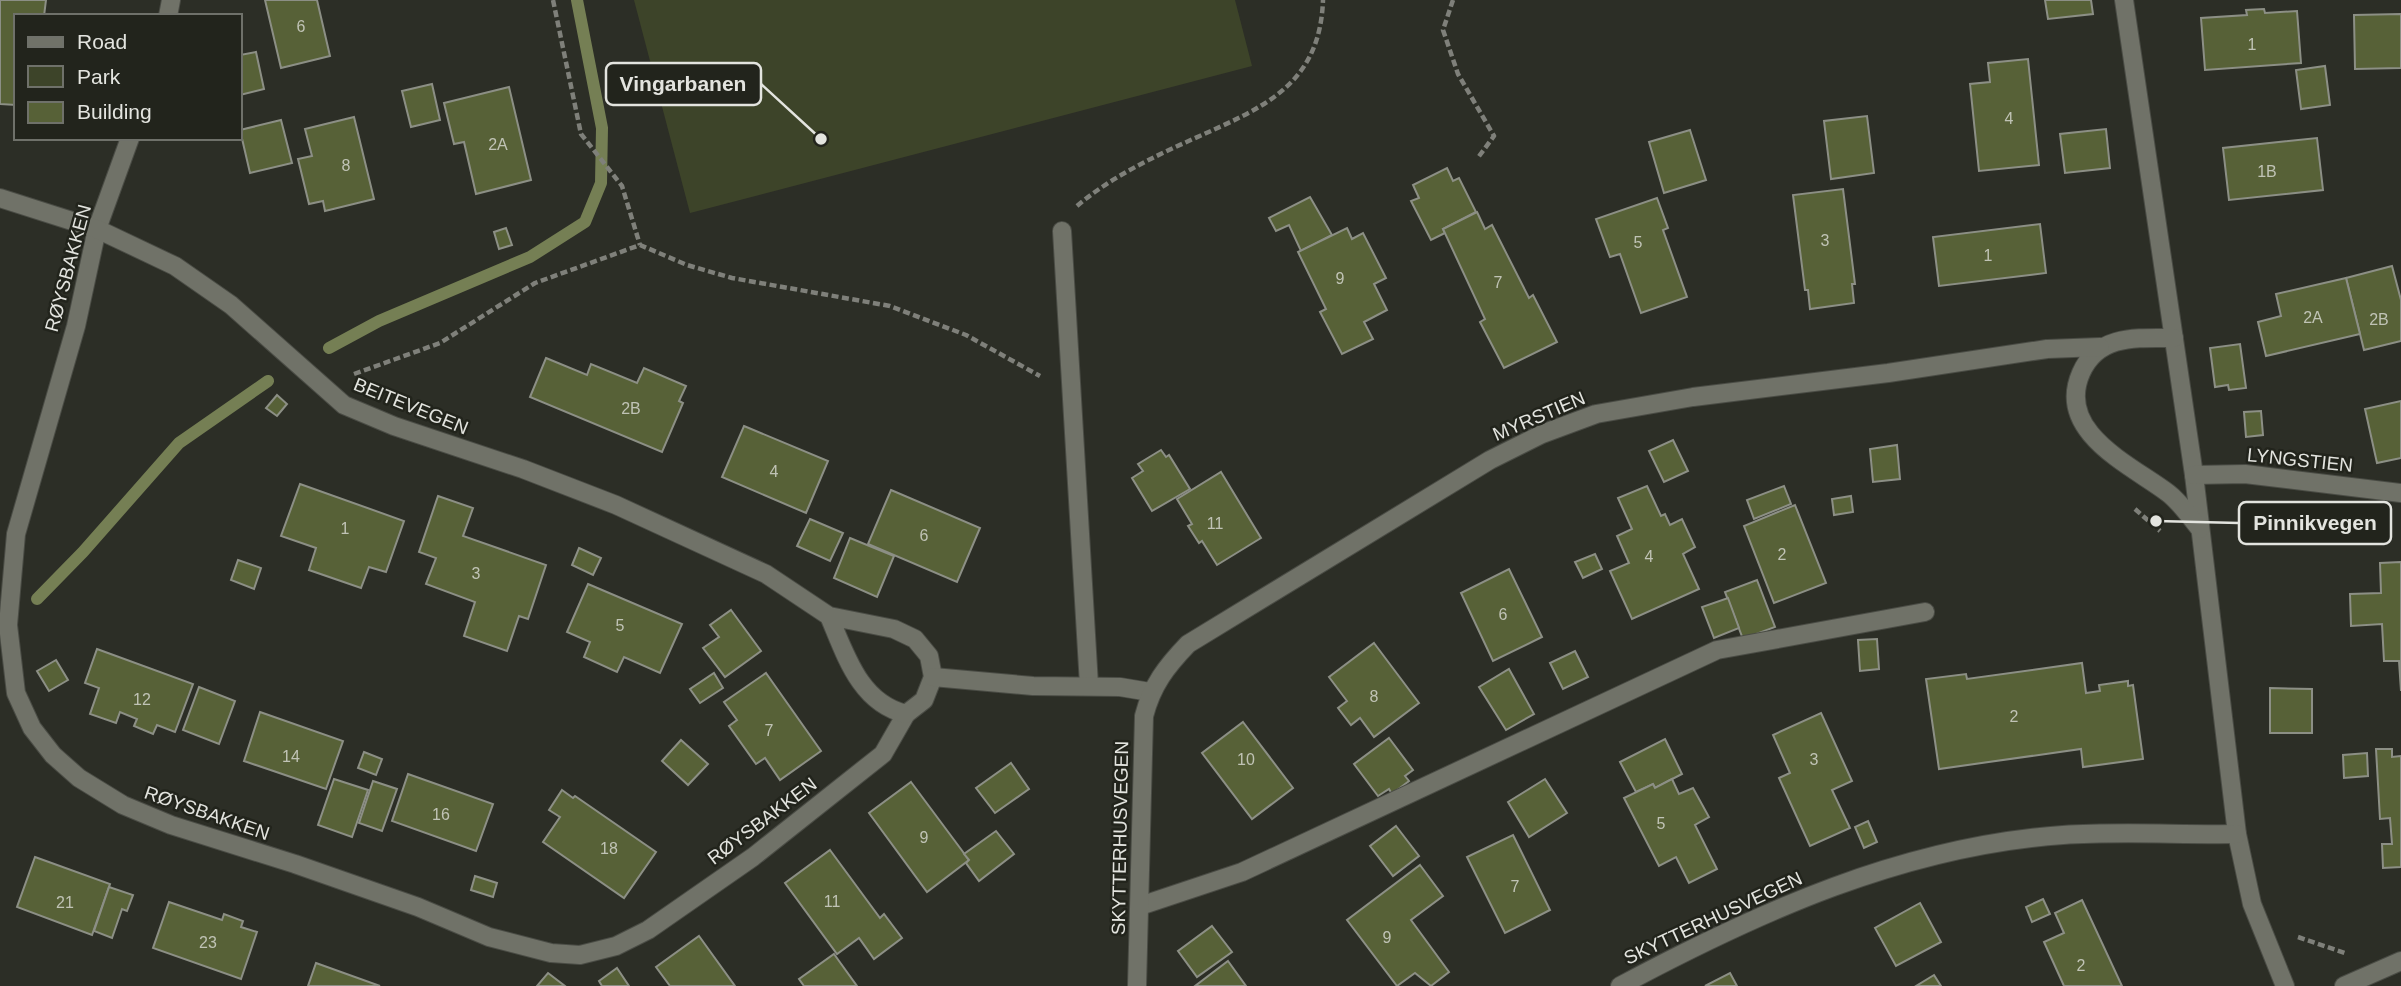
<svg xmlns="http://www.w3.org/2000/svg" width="2401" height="986" font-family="Arial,sans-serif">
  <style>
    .green { fill: #3d4429 }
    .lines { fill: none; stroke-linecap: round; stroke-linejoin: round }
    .stream { stroke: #757f54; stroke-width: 12 }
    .building { fill: #576137; stroke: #8c8f85; stroke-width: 2 }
    .lane-casing { stroke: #4a4c45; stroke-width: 20 }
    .street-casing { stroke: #4a4c45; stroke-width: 20 }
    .secondary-casing { stroke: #4a4c45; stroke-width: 20 }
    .path { stroke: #7f807a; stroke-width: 4.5; stroke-dasharray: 7 3.5; stroke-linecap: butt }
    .lane { stroke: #707268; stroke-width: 18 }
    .street { stroke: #707268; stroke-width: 18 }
    .secondary { stroke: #707268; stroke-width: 18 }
    .labels { text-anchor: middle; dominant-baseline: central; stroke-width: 5; stroke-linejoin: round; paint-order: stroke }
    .number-label { font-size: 16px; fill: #c0c3b5 }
    .street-label { font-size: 19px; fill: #e3e4df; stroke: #22241c }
    .leader { fill: none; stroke: #e3e4df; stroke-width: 2.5 }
    .callout-dot { fill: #e3e4df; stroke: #22241c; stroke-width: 2.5 }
    .callout { fill: #22241c; stroke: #e3e4df; stroke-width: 2.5 }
    .callout-label { font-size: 21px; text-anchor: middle; font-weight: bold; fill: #e3e4df }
  </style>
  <rect width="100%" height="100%" fill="#2c2e26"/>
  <!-- green -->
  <polygon class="green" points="634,0 1235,0 1252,66 690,213"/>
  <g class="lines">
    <!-- stream -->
    <g class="stream">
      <polyline points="329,348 379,321 530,257 585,222 601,183 602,128 577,0"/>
      <polyline points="37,599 83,552 179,443 268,381"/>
    </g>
  </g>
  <!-- building -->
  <g class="building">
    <polygon points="0,0 46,0 44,16 16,16 16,105 0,104"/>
    <polygon points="265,0 317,0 330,56 281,68"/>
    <polygon points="2045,0 2091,0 2093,14 2048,19"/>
    <polygon points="2264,9 2265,13 2297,11 2301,63 2205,70 2201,18 2247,15 2246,10"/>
    <polygon points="2401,14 2401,68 2355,69 2354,15"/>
    <polygon points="256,52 264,89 240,95 240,55"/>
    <polygon points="2028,59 2039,165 1979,171 1970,84 1990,82 1988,63"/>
    <polygon points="2325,66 2330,105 2301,109 2296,70"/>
    <polygon points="432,84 440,120 411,127 402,91"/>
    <polygon points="509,87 531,180 476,194 464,142 454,144 444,103"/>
    <polygon points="1867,116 1874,173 1831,179 1824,121"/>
    <polygon points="354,117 374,199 325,211 323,201 309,204 298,159 312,156 305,129"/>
    <polygon points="281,120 292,163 250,173 240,130"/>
    <polygon points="2106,129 2110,168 2065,173 2060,134"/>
    <polygon points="1690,130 1706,180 1664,193 1649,142"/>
    <polygon points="2317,138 2323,190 2229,200 2223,148"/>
    <polygon points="1447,168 1453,181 1459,178 1476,212 1443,229 1445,233 1431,240 1411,201 1419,198 1413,185"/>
    <polygon points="1843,189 1855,284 1852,284 1854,303 1810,309 1808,290 1805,290 1793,195"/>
    <polygon points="1310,197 1332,235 1301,251 1289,225 1276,231 1269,218"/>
    <polygon points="1657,198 1668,228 1663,230 1687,297 1641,313 1620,254 1610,257 1596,219"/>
    <polygon points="1477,212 1485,229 1492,225 1529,298 1533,295 1557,342 1504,368 1480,322 1485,319 1443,229"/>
    <polygon points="2040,224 2046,273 1939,286 1933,237"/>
    <polygon points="506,228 512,245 499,249 494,232"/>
    <polygon points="1347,228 1352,239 1363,233 1386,278 1374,284 1387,310 1364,322 1373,339 1342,354 1320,312 1326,309 1298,252"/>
    <polygon points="2392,266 2401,300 2401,341 2364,350 2346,278"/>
    <polygon points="2346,278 2360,334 2266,356 2258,322 2281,316 2276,294"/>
    <polygon points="2240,344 2246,388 2229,390 2228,385 2215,387 2210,348"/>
    <polygon points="546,358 587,375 591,364 637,383 644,368 686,386 679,401 683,403 662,452 530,397"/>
    <polygon points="277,395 287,404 277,416 266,408"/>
    <polygon points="2401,401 2401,458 2377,463 2365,409"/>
    <polygon points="2261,411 2263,435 2246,437 2244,412"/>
    <polygon points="744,426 828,461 806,513 722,477"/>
    <polygon points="1673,440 1688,471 1664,482 1649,451"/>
    <polygon points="1897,445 1900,479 1873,482 1870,449"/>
    <polygon points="1161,450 1166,457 1169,455 1190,489 1152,511 1132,478 1143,471 1138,464"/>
    <polygon points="1221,472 1261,538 1217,565 1202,541 1199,543 1188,526 1192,524 1177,499"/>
    <polygon points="300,484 404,521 386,572 369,567 361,588 309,570 316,548 281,536"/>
    <polygon points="1647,486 1661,516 1665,514 1670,525 1682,519 1695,547 1683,554 1699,589 1632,619 1610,571 1629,563 1617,536 1632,529 1618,498"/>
    <polygon points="1784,486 1791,504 1754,519 1747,500"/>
    <polygon points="891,490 980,528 957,582 868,544"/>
    <polygon points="438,496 473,508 463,536 546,565 528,619 519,616 507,651 464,636 475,602 426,584 436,558 419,552"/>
    <polygon points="1851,496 1853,512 1834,515 1832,499"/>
    <polygon points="1795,505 1826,583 1774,603 1744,526"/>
    <polygon points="810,519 843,533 830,561 797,546"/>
    <polygon points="850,538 894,556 877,597 834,578"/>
    <polygon points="579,548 601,558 593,575 572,565"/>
    <polygon points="1595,554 1602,569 1583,578 1575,562"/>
    <polygon points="238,560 261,568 254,589 231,580"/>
    <polygon points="2401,562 2401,691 2399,661 2384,661 2382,624 2351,626 2350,594 2381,593 2380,563"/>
    <polygon points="1509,569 1542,637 1493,661 1461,593"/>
    <polygon points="1757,580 1775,627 1743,639 1725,592"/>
    <polygon points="588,584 682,624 660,673 624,657 617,672 584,657 590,642 567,632"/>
    <polygon points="1728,598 1739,628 1714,638 1702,607"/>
    <polygon points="731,610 761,651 725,677 703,648 719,637 710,625"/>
    <polygon points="1877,639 1879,669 1860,671 1858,640"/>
    <polygon points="1374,643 1419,703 1374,737 1360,718 1351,725 1338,708 1347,701 1329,677"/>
    <polygon points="97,649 193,684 175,732 157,725 153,734 134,726 137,719 120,712 116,723 90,714 99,688 85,683"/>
    <polygon points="1575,651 1588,677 1563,689 1550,663"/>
    <polygon points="56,660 68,680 49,691 37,671"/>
    <polygon points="2082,663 2086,693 2100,691 2099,685 2128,681 2128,686 2133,685 2143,759 2083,767 2081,749 1939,769 1926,679 1966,674 1967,679"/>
    <polygon points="1509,669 1534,714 1506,730 1479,687"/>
    <polygon points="714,673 723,688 700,703 690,689"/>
    <polygon points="766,673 821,751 780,780 765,758 756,764 729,726 737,720 724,702"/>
    <polygon points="199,687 235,701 219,744 183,730"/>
    <polygon points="2270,688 2312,689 2312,733 2270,733"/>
    <polygon points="260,712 343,741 326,789 244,761"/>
    <polygon points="1821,713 1852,781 1832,790 1850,828 1810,846 1779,778 1790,773 1773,735"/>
    <polygon points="1243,722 1293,788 1252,819 1202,753"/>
    <polygon points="1389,738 1413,770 1405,776 1409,781 1392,794 1389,789 1378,796 1354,764"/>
    <polygon points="1665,739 1682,774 1655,788 1653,784 1636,792 1620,762"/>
    <polygon points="681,740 708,764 688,785 662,761"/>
    <polygon points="2376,749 2392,749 2392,757 2401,756 2401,867 2383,868 2382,844 2392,844 2390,818 2380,819"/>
    <polygon points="364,752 382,759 376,775 358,768"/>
    <polygon points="2367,753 2368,776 2344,778 2343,755"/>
    <polygon points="1011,763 1029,789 995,813 976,788"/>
    <polygon points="408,774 493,804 476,851 392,821"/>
    <polygon points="334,779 368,790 352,837 318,825"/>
    <polygon points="1545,779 1567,813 1529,837 1508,802"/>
    <polygon points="1672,779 1679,794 1693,788 1709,817 1695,825 1717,869 1689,883 1676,857 1659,866 1624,798 1653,784 1655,788"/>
    <polygon points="373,781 397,789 382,831 359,823"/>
    <polygon points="911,782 969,860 927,892 869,813"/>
    <polygon points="562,790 573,798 575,796 656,852 624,898 543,842 560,817 549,810"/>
    <polygon points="1868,821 1877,842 1864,848 1855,827"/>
    <polygon points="1396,826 1419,856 1393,876 1370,846"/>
    <polygon points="996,831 1014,854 979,881 966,863 969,860 964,854"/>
    <polygon points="1513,835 1550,910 1505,933 1467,857"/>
    <polygon points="830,850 880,918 884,914 902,938 874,959 859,938 837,954 785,883"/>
    <polygon points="35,857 110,884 92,935 17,907"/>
    <polygon points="1420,865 1443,896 1411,920 1449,972 1431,986 1415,973 1397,986 1347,920"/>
    <polygon points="475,876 497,883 493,897 471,890"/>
    <polygon points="109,887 133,895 127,911 122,909 112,938 94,931"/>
    <polygon points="2043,899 2050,914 2032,922 2026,907"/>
    <polygon points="2082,900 2122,986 2064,986 2044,942 2064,933 2055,913"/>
    <polygon points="169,902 222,920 224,914 243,921 241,927 257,932 241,979 153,948"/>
    <polygon points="1920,903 1941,942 1896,966 1875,928"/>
    <polygon points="1212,926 1232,952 1197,977 1178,951"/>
    <polygon points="699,936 735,986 670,986 656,967"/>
    <polygon points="834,954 857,986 804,986 799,979"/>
    <polygon points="1228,961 1246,986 1195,986"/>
    <polygon points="316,963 380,986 308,986"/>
    <polygon points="617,968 629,986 602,986 599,981"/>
    <polygon points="548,973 565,986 537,986"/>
    <polygon points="1730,973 1737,986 1705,986"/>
    <polygon points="1934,975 1941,986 1916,986"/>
  </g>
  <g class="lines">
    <defs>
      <g id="lane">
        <polyline points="1062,231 1089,685"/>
        <polyline points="1140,906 1242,872 1717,650 1925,612"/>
      </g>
      <g id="street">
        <polyline points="2124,0 2194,475 2237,834 2252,904 2285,986"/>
        <polyline points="168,16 171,0"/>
        <polyline points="130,138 97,229 76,326 16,534 8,625 16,693 32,728 53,755 79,778 123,805 171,825 295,864 418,907 489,937 551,953 580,955 616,946 648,930 753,857 883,754 906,714"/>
        <path d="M0 198 97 229 175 266 231 305 344 405 394 426 523 469 616 505 766 574 829 616 894 629 915 639 929 656 933 677 924 700 906 714C860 703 846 656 829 616"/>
        <path d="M2174 338C2137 338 2098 334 2081 373 2055 432 2131 465 2168 493 2180 502 2190 517 2200 529"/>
        <polyline points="2194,475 2245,474 2401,493"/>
        <polyline points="933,677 1033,686 1120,687 1150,692"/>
        <path d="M1137 986 1144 716C1152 685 1166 667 1188 644L1490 460 1542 434 1596 414 1693 397 1888 373 2047 349 2100 347"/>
        <path d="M1620 986C1758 912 1904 846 2063 835 2120 831 2180 835 2237 834"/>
      </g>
      <polyline id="secondary" points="2344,986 2401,961"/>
    </defs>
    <!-- lane casing -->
    <use href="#lane" class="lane-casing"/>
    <!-- street casing -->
    <use href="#street" class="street-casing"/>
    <!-- secondary casing -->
    <use href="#secondary" class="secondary-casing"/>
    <!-- path -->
    <g class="path">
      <polyline points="553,0 581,134 622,186 640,245"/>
      <polyline points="1453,0 1443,30 1458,74 1494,136 1477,159"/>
      <path d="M1077 206C1111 177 1153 157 1193 139 1262 108 1320 86 1323 0"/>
      <polyline points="354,374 440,343 535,283 640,245 687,265 732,278 890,306 966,335 1040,376"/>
      <polyline points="2135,509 2160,531"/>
      <polyline points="2298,937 2345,953"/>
    </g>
    <!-- lane -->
    <use href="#lane" class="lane"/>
    <!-- street -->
    <use href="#street" class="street"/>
    <!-- secondary -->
    <use href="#secondary" class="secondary"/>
  </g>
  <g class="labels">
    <!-- number labels -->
    <g class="number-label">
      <text x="301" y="26">6</text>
      <text x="2252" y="44">1</text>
      <text x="2009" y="118">4</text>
      <text x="498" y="144">2A</text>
      <text x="346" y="165">8</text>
      <text x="2267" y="171">1B</text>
      <text x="1825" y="240">3</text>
      <text x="1638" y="242">5</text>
      <text x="1988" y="255">1</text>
      <text x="1340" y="278">9</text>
      <text x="1498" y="282">7</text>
      <text x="2313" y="317">2A</text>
      <text x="2379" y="319">2B</text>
      <text x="631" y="408">2B</text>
      <text x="774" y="471">4</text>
      <text x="1215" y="523">11</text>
      <text x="345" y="528">1</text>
      <text x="924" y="535">6</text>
      <text x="1782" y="554">2</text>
      <text x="1649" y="556">4</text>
      <text x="476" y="573">3</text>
      <text x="1503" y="614">6</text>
      <text x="620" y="625">5</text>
      <text x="1374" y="696">8</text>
      <text x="142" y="699">12</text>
      <text x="2014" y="716">2</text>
      <text x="769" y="730">7</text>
      <text x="291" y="756">14</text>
      <text x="1246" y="759">10</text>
      <text x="1814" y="759">3</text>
      <text x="441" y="814">16</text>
      <text x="1661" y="823">5</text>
      <text x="924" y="837">9</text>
      <text x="609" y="848">18</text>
      <text x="1515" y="886">7</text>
      <text x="832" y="901">11</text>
      <text x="65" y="902">21</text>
      <text x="1387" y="937">9</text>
      <text x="208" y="942">23</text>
      <text x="2081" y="965">2</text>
    </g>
    <!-- street labels -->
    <g class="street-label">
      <text transform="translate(68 268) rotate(-75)">RØYSBAKKEN</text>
      <text transform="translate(411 406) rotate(22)">BEITEVEGEN</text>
      <text transform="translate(1539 416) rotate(-23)">MYRSTIEN</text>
      <text transform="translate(2300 460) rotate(6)">LYNGSTIEN</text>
      <text transform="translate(207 813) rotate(19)">RØYSBAKKEN</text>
      <text transform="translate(762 821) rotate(-37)">RØYSBAKKEN</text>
      <text transform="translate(1120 838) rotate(-89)">SKYTTERHUSVEGEN</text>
      <text transform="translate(1713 918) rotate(-25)">SKYTTERHUSVEGEN</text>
    </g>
  </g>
  <!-- callouts -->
  <path class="leader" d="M821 139L761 84M2156 521L2239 523"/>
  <g class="callout-dot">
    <circle cx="821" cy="139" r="7"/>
    <circle cx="2156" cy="521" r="7"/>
  </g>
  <g class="callout">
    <rect x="606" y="63" width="155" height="42" rx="7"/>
    <rect x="2239" y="502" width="152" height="42" rx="7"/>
  </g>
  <g class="callout-label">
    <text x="683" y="91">Vingarbanen</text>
    <text x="2315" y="530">Pinnikvegen</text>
  </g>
  <!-- legend -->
  <rect x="14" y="14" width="228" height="126" fill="#22241c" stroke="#6f716a" stroke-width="2"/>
  <rect x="28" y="37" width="35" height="10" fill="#707268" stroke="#6f716a" stroke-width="2"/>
  <text x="77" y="49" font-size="21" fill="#e3e4df">Road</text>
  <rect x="28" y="66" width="35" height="21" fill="#3d4429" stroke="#6f716a" stroke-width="2"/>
  <text x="77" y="84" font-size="21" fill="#e3e4df">Park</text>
  <rect x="28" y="102" width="35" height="21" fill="#576137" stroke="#6f716a" stroke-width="2"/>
  <text x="77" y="119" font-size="21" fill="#e3e4df">Building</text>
</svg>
